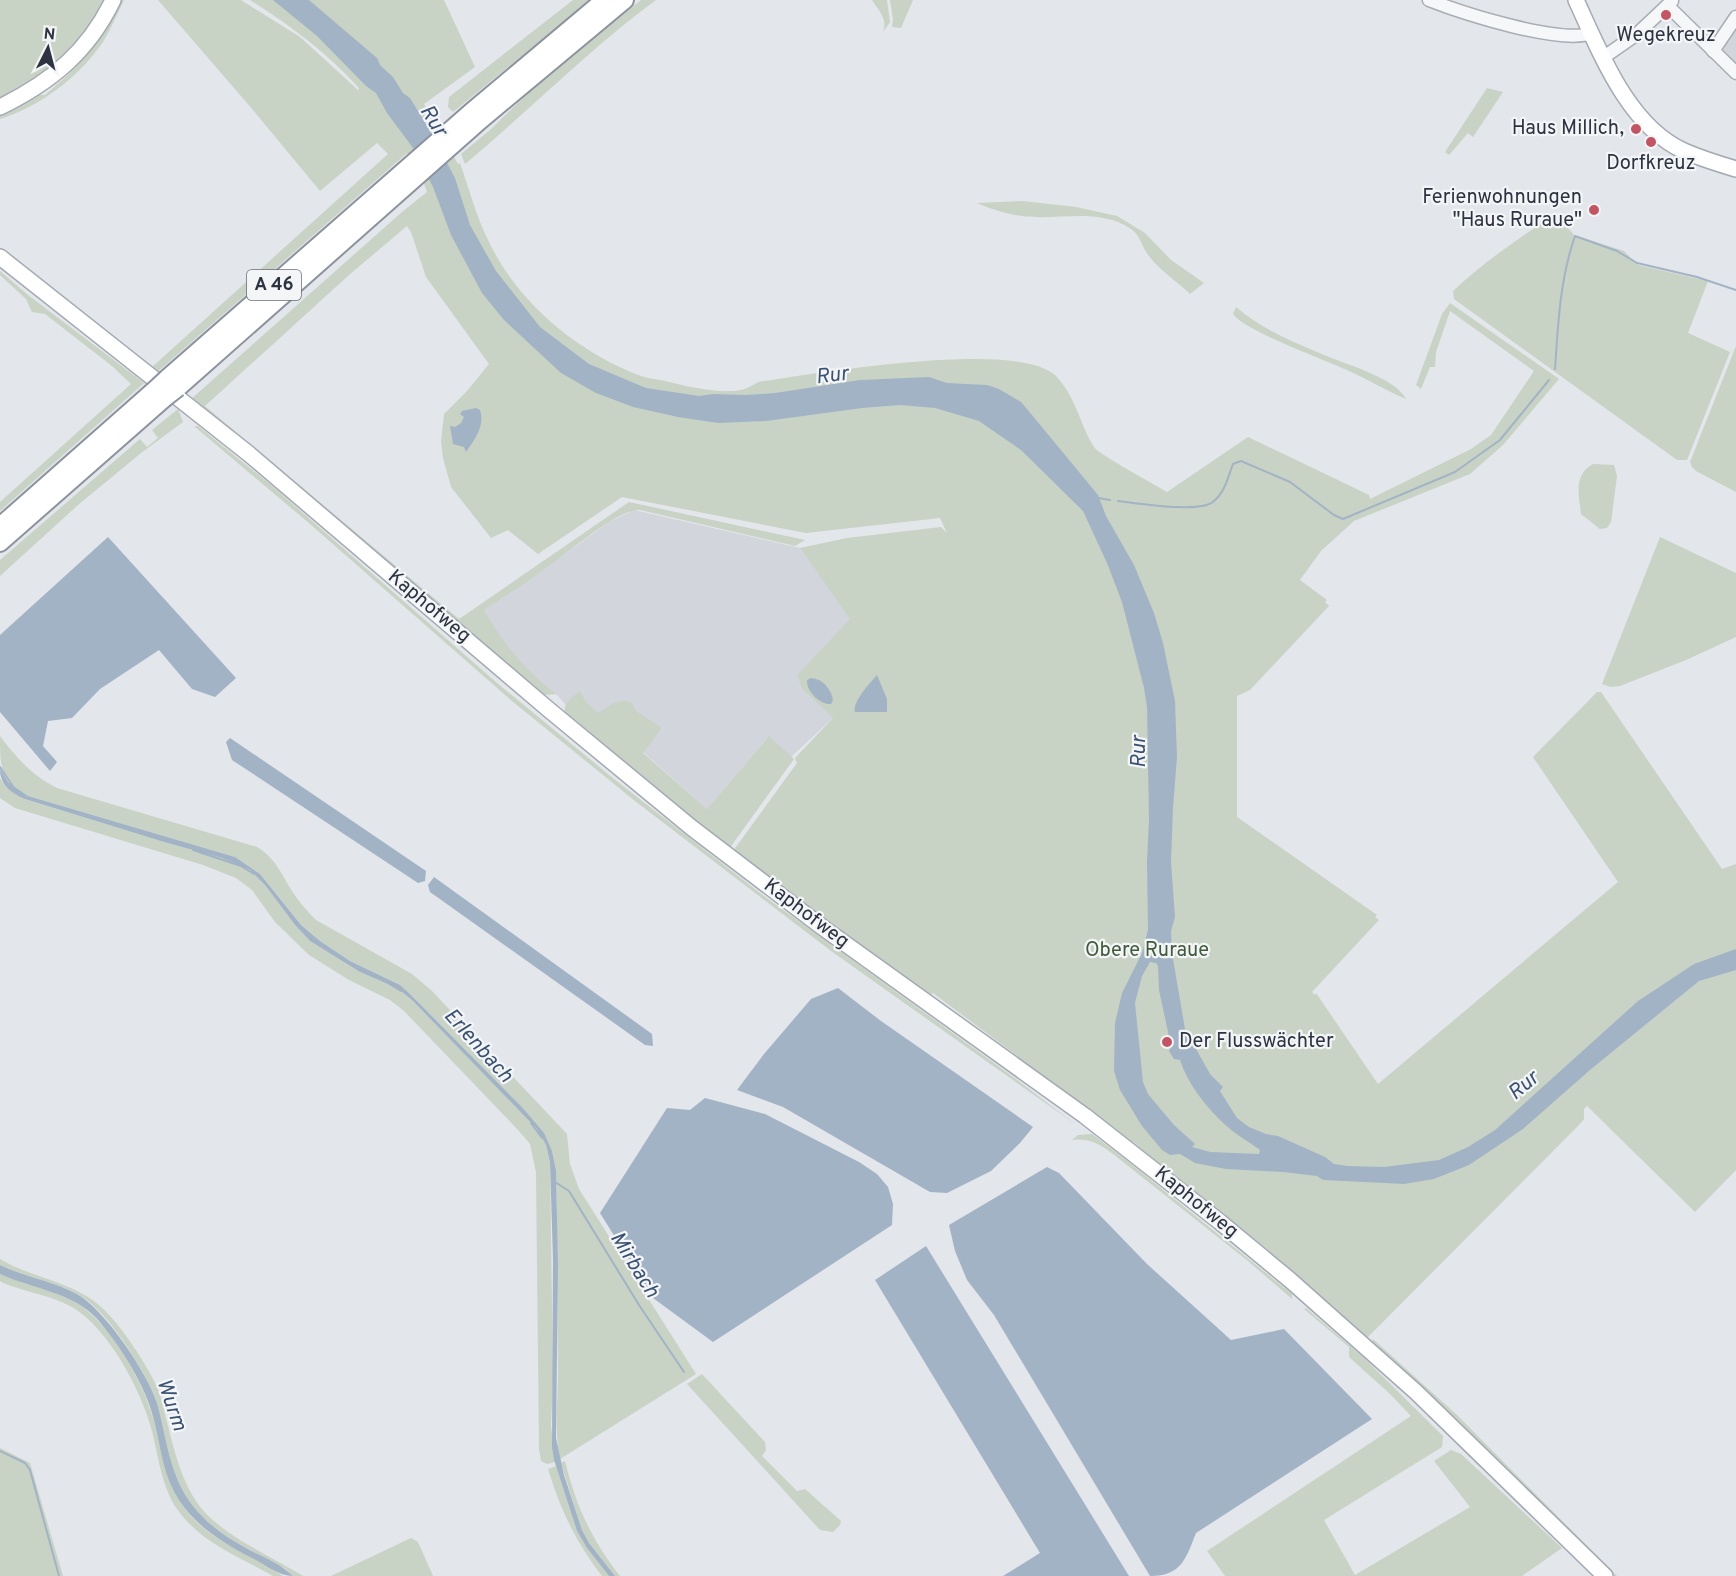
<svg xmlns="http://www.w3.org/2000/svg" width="1736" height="1576" font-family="Overpass,sans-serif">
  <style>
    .built { fill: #d2d5dc }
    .green { fill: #c8d3c5 }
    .water { fill: #a2b3c6; fill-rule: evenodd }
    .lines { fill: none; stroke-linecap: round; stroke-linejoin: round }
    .stream { stroke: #a2b3c6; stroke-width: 2 }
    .minor-casing { stroke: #a9adb4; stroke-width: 15 }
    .major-casing { stroke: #a4aab4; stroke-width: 18 }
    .highway-casing { stroke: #8c939f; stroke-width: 20 }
    .minor { stroke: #f6f7f9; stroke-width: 12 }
    .major { stroke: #fff; stroke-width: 15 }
    .highway { stroke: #fff; stroke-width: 16 }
    .highway-bridge-casing { stroke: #8c939f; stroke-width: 20; stroke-linecap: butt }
    .highway-bridge { stroke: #fff; stroke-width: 16 }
    .poi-dot { fill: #c25563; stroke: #f3f5f7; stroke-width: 2 }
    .labels { text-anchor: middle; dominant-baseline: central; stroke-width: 4.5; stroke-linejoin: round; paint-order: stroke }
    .shield { fill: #f3f5f7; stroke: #686d78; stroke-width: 1.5 }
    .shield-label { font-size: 18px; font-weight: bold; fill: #2d3341 }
    .poi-label { font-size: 20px; fill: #2d3341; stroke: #f3f5f7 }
    .street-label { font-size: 20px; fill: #2d3341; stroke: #f3f5f7 }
    .park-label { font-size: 20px; fill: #405b3b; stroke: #f3f5f7 }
    .water-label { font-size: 21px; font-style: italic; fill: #3a5171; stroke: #f3f5f7 }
  </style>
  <rect width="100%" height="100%" fill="#e3e6ea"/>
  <!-- built -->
  <g class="built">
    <polygon points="1736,27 1736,67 1720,51"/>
    <polygon points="634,510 800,548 851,619 797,675 802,689 833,718 791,757 768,737 707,809 643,752 662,728 584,725 556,694 529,672 504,643 484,610 547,567 609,522"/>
  </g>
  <!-- green -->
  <g class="green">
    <polygon points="0,0 109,0 67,59 0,102"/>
    <path d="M118 0H124C117 14 111 29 103 42 79 77 41 106 0 119V112L27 102 39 95H45L69 74 87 55 107 27Z"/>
    <path d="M158 0H241L300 37 358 90 359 88C326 52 291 26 250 0H444L475 67 424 104 458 164 460 163C469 188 476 216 488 240 517 302 575 350 638 375 648 379 659 379 669 382 688 387 722 394 741 390 747 389 753 385 758 382 814 374 1015 339 1055 375 1076 396 1079 423 1094 447 1098 454 1156 485 1167 492L1248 437 1369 495 1370 499 1471 449 1491 435 1534 371 1450 311 1436 352 1435 367H1430L1421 389 1416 385 1442 314 1450 303 1559 379 1503 445 1470 474 1354 521 1321 551 1300 580 1327 600 1325 602 1329 606 1250 690 1237 696V817L1377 915 1375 917 1379 920 1312 992 1315 995 1316 993 1378 1084 1618 882 1533 757 1597 692H1601L1722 869 1736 864V1170L1695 1212 1587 1106 1584 1109V1119L1578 1126 1365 1340 1137 1149 1138 1146 1133 1142 1130 1144 934 998 1100 1118 933 993 927 998 733 851 797 763 795 758 833 718 802 689 797 675 850 619 800 548 847 538 941 527 947 533 940 518 806 533 622 497 538 554 508 530 491 538 451 487 443 458 441 441 444 414 467 391 489 364 426 277 411 232 407 226 349 275 205 406 459 619 629 502 805 540 795 546 640 510C618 508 566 555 546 568 526 583 505 596 484 610 507 648 521 666 556 694L545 695 533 691 190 400 402 212 427 192 421 175 407 153 155 374 95 323 152 367 388 154 377 143 320 191 253 110Z"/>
    <polygon points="573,0 590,0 453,112 448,107 449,97"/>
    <path d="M641 0H656C588 50 530 110 465 164L461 154 490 130 536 85Z"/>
    <path d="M872 0H887L890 22 883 32C888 19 879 11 872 0Z"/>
    <polygon points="890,0 913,0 901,28 892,27 893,19"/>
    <polygon points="1487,88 1503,92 1473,137 1468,133 1449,155 1445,152"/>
    <path d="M1023 201 1076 207 1117 216 1145 233 1171 260 1204 283 1190 294C1177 281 1160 271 1149 256 1142 248 1141 236 1131 229 1098 207 1057 221 1022 216 1007 214 991 209 977 203Z"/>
    <path d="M1556 214 1574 235 1624 251 1638 265 1708 281 1688 333 1730 352 1687 460H1677L1454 299 1453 291C1484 262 1520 237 1556 214Z"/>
    <polygon points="0,271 28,295 144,383 0,511 0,502 131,384 112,366 45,314 32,312 26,299 0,275"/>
    <path d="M1236 307C1260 328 1287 339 1317 352 1340 363 1394 376 1406 399 1385 390 1367 379 1347 370 1323 359 1245 331 1233 314Z"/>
    <polygon points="1736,346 1736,492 1696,471 1692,467 1690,462"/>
    <polygon points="178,409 183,422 141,453 78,505 0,576 0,560 140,439 147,447 158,438 152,430"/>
    <polygon points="194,426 198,426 271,485 497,683 614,779 760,893 1016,1079 1075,1124 831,951 635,801 512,701 310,524"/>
    <path d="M1593 464 1614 465 1617 476 1611 522 1607 528 1600 529 1581 514C1579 495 1573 475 1593 464Z"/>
    <polygon points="1660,537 1736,573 1736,637 1686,660 1620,686 1611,687 1602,684"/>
    <path d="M580 691 586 702 598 713C609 706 619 697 632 703L636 711 662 728 643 753 707 809 769 736 794 759 729 849 566 718C561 704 570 699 580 691Z"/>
    <path d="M0 736C16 757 32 776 57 788L257 847C275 858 281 873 292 891 299 902 307 911 316 920L412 974 432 991 567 1134 570 1164 579 1189 696 1374 560 1459C554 1429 558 1402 558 1372 557 1304 558 1237 556 1170L552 1151 521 1106 409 993 400 985 350 961 320 941 301 925 260 874 235 857 28 796C0 780 0 767 0 736Z"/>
    <polygon points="0,778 6,787 25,799 164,842 222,858 250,870 265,885 295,925 310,941 360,972 397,988 412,1000 537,1129 546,1145 550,1162 553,1380 551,1425 555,1462 547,1464 541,1461 539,1449 536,1172 530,1144 519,1131 403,1010 390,1000 349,980 309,955 275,922 252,890 236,878 203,865 15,808 0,798"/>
    <path d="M1092 1134 1125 1159 1292 1294V1299L1248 1261 1113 1154C1099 1144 1090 1138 1072 1140L1078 1135Z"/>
    <path d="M0 1259C32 1278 70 1281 99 1305 119 1322 146 1363 157 1387 162 1398 164 1411 167 1422 174 1450 181 1480 198 1504 218 1533 272 1557 303 1576H293L286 1569C253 1551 216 1536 192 1505 169 1476 167 1437 157 1403 148 1375 112 1319 88 1301 63 1282 29 1279 0 1265Z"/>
    <path d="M0 1274C22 1284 47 1288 69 1299 107 1317 140 1376 152 1415 162 1447 164 1477 183 1506 208 1542 249 1552 283 1576H273C238 1556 201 1543 177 1509 162 1488 158 1455 152 1431 141 1390 109 1329 72 1307 51 1295 25 1292 3 1283L0 1281Z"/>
    <polygon points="1306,1308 1364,1358 1443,1436 1442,1447 1324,1520 1355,1575 1470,1507 1434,1461 1451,1450 1461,1454 1562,1548 1522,1576 1225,1576 1207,1551 1411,1416 1390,1394 1349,1357 1349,1347 1304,1309"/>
    <polygon points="1373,1339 1457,1415 1617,1576 1611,1576 1371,1344"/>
    <polygon points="702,1374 765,1442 766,1450 762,1456 797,1491 805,1489 841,1521 840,1525 833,1532 820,1530 687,1384"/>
    <polygon points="0,1448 30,1463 63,1576 0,1576"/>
    <path d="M565 1461C576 1506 591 1539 620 1576H615L589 1543 582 1530 561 1463Z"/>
    <path d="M556 1466 577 1531 587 1548 609 1576H602C576 1542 561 1511 548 1469Z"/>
    <polygon points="411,1538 418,1542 433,1576 331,1576"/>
  </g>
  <!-- water -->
  <g class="water">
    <path d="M273 0H309L377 58 380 65 393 77 403 93 410 98 429 129 455 178 470 225 496 271 540 327 589 364 646 388 699 396 713 394 746 395 775 393 860 380 929 377 947 383 987 385 999 389 1021 402 1032 415 1098 495 1106 516 1134 565 1154 613 1163 643 1175 701 1177 757 1173 808 1171 862 1175 917 1171 931 1172 953 1185 1029 1210 1074 1223 1087 1220 1091 1237 1118 1249 1127 1266 1134 1278 1136 1325 1157 1334 1164 1347 1166 1384 1167 1439 1160 1468 1147 1495 1130 1638 1001 1694 964 1736 949V970L1699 981 1590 1070 1523 1129 1469 1165 1434 1179 1404 1184 1323 1180 1317 1176 1283 1172 1226 1169 1195 1163 1180 1154 1170 1155 1162 1150 1142 1126 1120 1090 1114 1071 1115 1023 1122 993 1142 953 1148 930 1147 862 1149 819 1147 707 1144 688 1122 602 1107 563 1083 511 1021 450 979 421 935 408 900 405 862 408 766 421 718 423 678 417 633 407 596 393 561 373 504 320 482 293 451 235 433 187 413 148 387 113 376 93 366 86 317 36ZM1150 962 1156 963 1158 966 1159 990 1171 1046 1169 1051 1174 1059 1180 1060C1188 1085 1209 1111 1229 1128 1239 1137 1250 1142 1260 1150L1259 1154 1210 1152 1192 1147 1195 1144 1174 1125 1148 1094 1143 1082 1135 1003 1142 976Z"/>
    <path d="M476 408 480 410C485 426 475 439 466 452L464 447 453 444 450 426 455 427 461 423 464 417 460 414 462 411Z"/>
    <polygon points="108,537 236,678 215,697 192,689 159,650 100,689 72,718 48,721 43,746 57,762 50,771 0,712 0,635"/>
    <path d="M877 675 887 699V712H855C852 702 870 683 877 675Z"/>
    <path d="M811 678C823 679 831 689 833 700L831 704C820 705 806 691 807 680Z"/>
    <polygon points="230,738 426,871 425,881 418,883 232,760 226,742"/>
    <path d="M0 769 9 783 28 796 235 857 260 874 301 925 320 941 350 961 400 985 409 993 521 1106 544 1133 552 1151 556 1170 558 1266 556 1438 564 1475 582 1530 589 1543 615 1576H609L587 1548 577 1531 554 1460 552 1447 553 1260 550 1162 546 1145 537 1129 412 1000 397 988 360 972 310 941 295 925 265 885 250 870 222 858 164 842 25 799C11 793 0 785 0 769Z"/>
    <polygon points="434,877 652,1034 653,1046 645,1045 430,892 428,885"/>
    <polygon points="838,988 881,1021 1033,1127 1020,1143 991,1171 947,1193 930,1192 783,1107 737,1090 764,1054 811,999"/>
    <polygon points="705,1098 765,1114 859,1162 877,1174 888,1187 893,1204 892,1225 713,1342 653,1298 600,1213 667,1108 690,1110"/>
    <path d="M1047 1167 1059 1173 1147 1264 1231 1340 1284 1329 1372 1419 1196 1533C1186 1558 1182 1576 1150 1576L994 1315 967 1280 955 1251 949 1225Z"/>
    <polygon points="926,1246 1129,1576 1003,1576 1040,1553 875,1280"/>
    <path d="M0 1265C25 1277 53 1281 77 1294 105 1310 147 1372 157 1403 167 1438 169 1476 193 1506 207 1524 226 1537 246 1548 262 1557 280 1563 293 1576 278 1576 265 1564 252 1558 211 1537 176 1513 164 1465 158 1441 155 1416 145 1394 134 1368 116 1341 98 1320 73 1292 33 1289 0 1274Z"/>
  </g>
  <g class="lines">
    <!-- stream -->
    <g class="stream">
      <path d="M1555 369C1558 324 1560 279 1575 236L1617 251 1637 263 1697 277 1736 290"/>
      <polyline points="1098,498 1110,500"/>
      <path d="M1118 501C1137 503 1201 514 1214 501 1225 492 1228 477 1233 464L1241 461 1290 482 1334 515 1343 519 1455 472 1500 440 1549 380"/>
      <polyline points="0,767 14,788"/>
      <polyline points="193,850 241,866 254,874"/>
      <polyline points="388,983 401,991"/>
      <polyline points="531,1123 542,1138"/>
      <polyline points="555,1182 569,1191 639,1305 684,1372"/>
      <polyline points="0,1451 25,1463 30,1470 59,1576"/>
    </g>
    <defs>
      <g id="minor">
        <path d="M1429 0C1462 13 1561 45 1592 33"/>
        <polyline points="1668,6 1736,73"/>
        <polyline points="1713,51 1736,17"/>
        <polyline points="1604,57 1637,34 1672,1"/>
      </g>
      <g id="major">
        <path d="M1576 0C1600 52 1628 126 1684 151 1700 158 1719 164 1736 169"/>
        <path d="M0 107C51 82 88 52 113 0"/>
        <polyline points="0,257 249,454 548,709 692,828 822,927 1085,1116 1220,1222 1290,1280 1416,1392 1605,1576"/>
      </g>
      <g id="highway">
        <polyline points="167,378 473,110 604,0"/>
        <polyline points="178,388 481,120 625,0"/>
        <polyline points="0,526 153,391"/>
        <polyline points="0,543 164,399"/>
      </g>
    </defs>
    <!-- minor casing -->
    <use href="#minor" class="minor-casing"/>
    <!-- major casing -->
    <use href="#major" class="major-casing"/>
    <!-- highway casing -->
    <use href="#highway" class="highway-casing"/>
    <!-- minor -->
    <use href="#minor" class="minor"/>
    <!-- major -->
    <use href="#major" class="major"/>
    <!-- highway -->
    <use href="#highway" class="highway"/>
    <defs>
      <g id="highway-bridge">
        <polyline points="153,391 167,378"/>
        <polyline points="164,399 178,388"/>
      </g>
    </defs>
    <!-- highway-bridge casing -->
    <use href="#highway-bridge" class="highway-bridge-casing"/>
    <!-- highway-bridge -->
    <use href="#highway-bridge" class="highway-bridge"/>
  </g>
  <!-- markers -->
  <g class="poi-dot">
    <circle cx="1666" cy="15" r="6"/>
    <circle cx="1636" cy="129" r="6"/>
    <circle cx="1651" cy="142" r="6"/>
    <circle cx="1594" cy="210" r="6"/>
    <circle cx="1167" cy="1042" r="6"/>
  </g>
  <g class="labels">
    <!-- shield labels -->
    <rect class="shield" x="247" y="270" width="54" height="30" rx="4.5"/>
    <g class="shield-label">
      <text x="274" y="285">A 46</text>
    </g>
    <!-- poi labels -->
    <g class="poi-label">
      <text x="1666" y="36">Wegekreuz</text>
      <text x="1624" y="129" text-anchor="end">Haus Millich,</text>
      <text x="1651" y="164">Dorfkreuz</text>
      <text x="1582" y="198" text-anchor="end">Ferienwohnungen<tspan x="1582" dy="23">"Haus Ruraue"</tspan></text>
      <text x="1179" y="1042" text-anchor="start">Der Flusswächter</text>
    </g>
    <!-- street labels -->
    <g class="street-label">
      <text transform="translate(429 607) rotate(40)">Kaphofweg</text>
      <text transform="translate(806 914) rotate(37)">Kaphofweg</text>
      <text transform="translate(1196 1203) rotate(39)">Kaphofweg</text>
    </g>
    <!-- park labels -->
    <g class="park-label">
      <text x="1147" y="951">Obere Ruraue</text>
    </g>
    <!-- water labels -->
    <g class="water-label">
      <text transform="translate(433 121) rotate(58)">Rur</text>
      <text transform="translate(832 376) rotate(-7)">Rur</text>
      <text transform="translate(1139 752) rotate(-90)">Rur</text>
      <text transform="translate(478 1046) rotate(48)">Erlenbach</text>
      <text transform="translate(1524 1086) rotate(-40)">Rur</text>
      <text transform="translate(634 1265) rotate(58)">Mirbach</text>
      <text transform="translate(171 1405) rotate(71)">Wurm</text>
    </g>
  </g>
  <!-- north arrow -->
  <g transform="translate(48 48) rotate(6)" stroke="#f3f5f7" stroke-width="4.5" paint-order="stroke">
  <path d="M0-4.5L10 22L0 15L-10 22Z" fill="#2d3341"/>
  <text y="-9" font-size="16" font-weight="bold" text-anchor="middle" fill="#2d3341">N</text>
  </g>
</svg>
